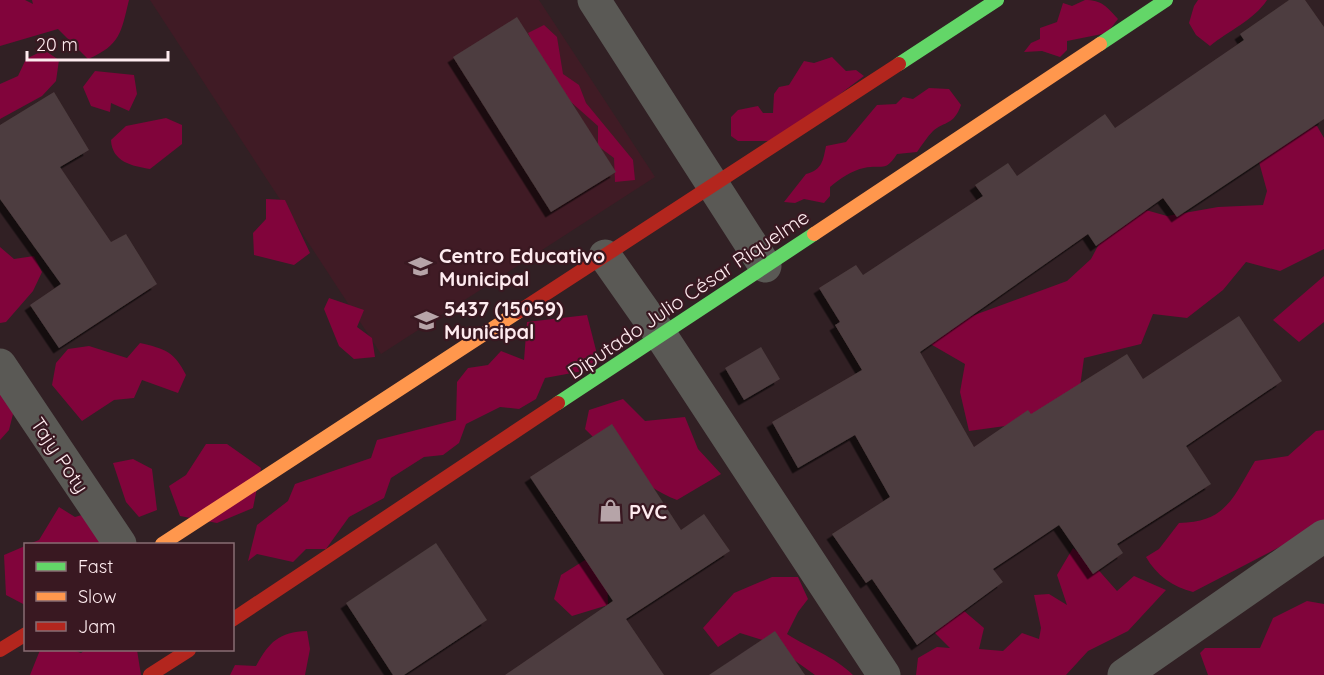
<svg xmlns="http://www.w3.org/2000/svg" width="1324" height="675" font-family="Quicksand,sans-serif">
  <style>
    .built { fill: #401b25 }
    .forest { fill: #81043b }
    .building { fill: #4d3d3f; filter: url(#shadow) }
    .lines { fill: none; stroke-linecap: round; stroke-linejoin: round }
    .street { stroke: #5a5955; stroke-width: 33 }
    .fast { stroke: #63d668; stroke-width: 14 }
    .slow { stroke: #ff974d; stroke-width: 14 }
    .jam { stroke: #b3261e; stroke-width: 14 }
    .labels { text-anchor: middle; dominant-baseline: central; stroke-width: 4.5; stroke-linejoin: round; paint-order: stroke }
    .poi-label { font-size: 20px; font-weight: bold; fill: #feebef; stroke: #391821; text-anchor: start }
    .street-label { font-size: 20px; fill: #feebef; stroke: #391821 }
  </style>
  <defs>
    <filter id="shadow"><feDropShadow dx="-5.5" dy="5.5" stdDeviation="0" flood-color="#0009"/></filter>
  </defs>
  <rect width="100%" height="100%" fill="#312024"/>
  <!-- built -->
  <polygon class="built" points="150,0 539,0 655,177 381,354"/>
  <!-- forest -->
  <g class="forest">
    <path d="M0 0H25L33 4 32 0H129C121 32 121 45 88 59L58 29 0 46Z"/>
    <path d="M1085 0C1102 0 1107 7 1118 19L1107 33 1067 41V50L1060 57 1042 51 1024 52 1031 43 1040 39V28L1057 22 1063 3 1072 6Z"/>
    <path d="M1198 0H1267C1254 20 1228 31 1210 46L1196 35 1189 23 1194 6Z"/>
    <polygon points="544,25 557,37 563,74 579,85 586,103 633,160 635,180 615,182 614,158 598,146 598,126 554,87 528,33"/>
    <polygon points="44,50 59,60 56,81 42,96 0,119 0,84 18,76 26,59"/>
    <polygon points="832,57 846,71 856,70 864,76 778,141 738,141 731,136 731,117 738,110 758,106 763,113 773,113 774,94 779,87 789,85 804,61 814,63"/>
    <polygon points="95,71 134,75 137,94 129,111 111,103 110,112 91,106 83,87"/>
    <path d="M929 88 949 89 961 105C954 125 945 121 933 131 927 137 922 145 917 152L897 154C885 173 882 164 864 168 853 170 839 179 830 187V196L824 203 804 199 795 203 784 202 806 174C822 170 823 161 826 146L846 142 877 105 896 104 903 97 913 99Z"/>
    <path d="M166 118 182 125V144L150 169C132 166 112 162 111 140L126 126Z"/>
    <polygon points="1283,122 1317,126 1324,138 1324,249 1280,271 1246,262 1223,290 1187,318 1153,314 1141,344 1084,358 1076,416 969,431 960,392 965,364 927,342 942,327 1067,281 1091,259 1121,203 1167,216 1218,207 1263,205 1267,191 1259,162"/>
    <polygon points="266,199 285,200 310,253 294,265 254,255 253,233 266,219"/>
    <polygon points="0,247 14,259 34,256 42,272 33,291 6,322 0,323"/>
    <polygon points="1324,276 1324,322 1299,342 1273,320"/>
    <polygon points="329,298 364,310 357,327 372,338 375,357 354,359 339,346 324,309"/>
    <polygon points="587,315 598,358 583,371 545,378 536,399 519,409 500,407 466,424 459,443 443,455 424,457 391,478 384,498 349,517 326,549 306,549 293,562 257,554 248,561 257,525 288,501 295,484 371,458 377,440 456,420 457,382 468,368 488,365 501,351 524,360 527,322"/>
    <path d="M140 343C165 349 174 351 186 375L178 393 142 380 134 398 114 400 82 421 52 385 56 363 68 349 89 346 127 358Z"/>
    <polygon points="0,386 14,410 9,430 0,440"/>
    <path d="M623 399 645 421 685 417 698 449 721 474 677 500C641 486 612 456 585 429L589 410Z"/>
    <path d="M1324 430V524L1193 592C1173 587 1156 575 1146 557L1159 549 1179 523C1227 522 1233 497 1255 461L1288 456 1316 431Z"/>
    <polygon points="206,444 227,444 261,468 253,508 217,523 180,516 169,486 186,475"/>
    <polygon points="133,459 152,469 157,510 139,517 126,502 113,463"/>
    <polygon points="112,506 128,544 29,544 39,540 59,507 75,517"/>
    <polygon points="25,546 25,605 6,595 4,555"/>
    <polygon points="1073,548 1094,565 1117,591 1134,576 1166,590 1128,631 1088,651 1066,675 916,675 918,658 937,647 950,648 935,633 939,617 964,611 984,628 979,649 1003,651 1022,633 1039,639 1041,628 1034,595 1049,594 1067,605 1057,575"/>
    <polygon points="585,560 607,571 608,605 572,616 554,599 561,575"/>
    <path d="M772 577H798L808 599 798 612 787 634C810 649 834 656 853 675H815L769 642 740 633 718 647 703 628 734 593Z"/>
    <polygon points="1307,601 1324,604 1324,675 1208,675 1200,653 1205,648 1260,648 1273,618"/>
    <path d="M307 631 310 649 305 675H230L235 665 256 666C269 642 279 632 307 631Z"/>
    <polygon points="40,650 73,650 81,653 85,650 137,650 141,675 30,675"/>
  </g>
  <!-- building -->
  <g class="building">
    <polygon points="1289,0 1305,0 1324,27 1324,119 1177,217 1163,198 1096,246 1088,234 920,352 974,447 1028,410 1031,414 1127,354 1143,379 1239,316 1282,381 1186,446 1211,484 1117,544 1123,553 1093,574 1059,525 993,569 1003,582 917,645 872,579 866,583 832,534 890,497 855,435 798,468 772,422 862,370 835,325 840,322 819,288 856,265 863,275 983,196 975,185 1008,163 1017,176 1105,114 1115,128 1244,40 1240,34"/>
    <polygon points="517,17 616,172 551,212 453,57"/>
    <polygon points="54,92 89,150 60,167 111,242 126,234 157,284 59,348 30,305 61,284 0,199 0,125"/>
    <polygon points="761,347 780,379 744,400 725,368"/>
    <polygon points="612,424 681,530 704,514 730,551 626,619 664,675 505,675 613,601 530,477"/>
    <polygon points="436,543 487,620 404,675 393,675 346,603"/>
    <polygon points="775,631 805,675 709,675"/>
  </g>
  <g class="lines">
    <!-- street -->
    <g class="street">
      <polyline points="594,0 765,266"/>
      <polyline points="605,256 662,337 884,675"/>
      <polyline points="0,365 120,544"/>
      <polyline points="1124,675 1324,536"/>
    </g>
    <!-- fast -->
    <g class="fast">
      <polyline points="1100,44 1166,0"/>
      <polyline points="899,64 997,0"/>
      <polyline points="558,403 814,234"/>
    </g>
    <!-- slow -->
    <g class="slow">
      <polyline points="814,234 1100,44"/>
      <polyline points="162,544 518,312"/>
    </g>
    <!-- jam -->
    <g class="jam">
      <polyline points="518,312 899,64"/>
      <polyline points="232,620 558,403"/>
      <polyline points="0,650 26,634"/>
      <polyline points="150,675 189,650"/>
    </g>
  </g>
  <!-- icons -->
  <defs>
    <symbol id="school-bare" viewBox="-9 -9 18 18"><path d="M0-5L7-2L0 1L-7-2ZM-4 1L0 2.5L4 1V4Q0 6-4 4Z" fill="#b6a4a8" stroke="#391821" stroke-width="2.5" paint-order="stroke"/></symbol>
    <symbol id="shop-bare" viewBox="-9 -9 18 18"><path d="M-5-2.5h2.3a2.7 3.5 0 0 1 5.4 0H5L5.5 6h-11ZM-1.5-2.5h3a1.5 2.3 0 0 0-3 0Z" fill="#b6a4a8" stroke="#391821" stroke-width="2.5" paint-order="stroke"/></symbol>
  </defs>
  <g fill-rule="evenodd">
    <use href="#school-bare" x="404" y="250" width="33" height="33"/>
    <use href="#school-bare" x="410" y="304" width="33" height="33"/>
    <use href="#shop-bare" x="594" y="494" width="33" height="33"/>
  </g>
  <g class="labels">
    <!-- poi labels -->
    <g class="poi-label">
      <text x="439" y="255">Centro Educativo<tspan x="439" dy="23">Municipal</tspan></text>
      <text x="444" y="308">5437 (15059)<tspan x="444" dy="23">Municipal</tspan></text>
      <text x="629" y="511">PVC</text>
    </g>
    <!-- street labels -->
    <g class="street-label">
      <text transform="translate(688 294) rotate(-34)">Diputado Julio César Riquelme</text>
      <text transform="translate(60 455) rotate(56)">Tajy Poty</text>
    </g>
  </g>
  <!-- legend -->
  <rect x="24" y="543" width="210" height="108" fill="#391821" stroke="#886c73" stroke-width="1.5"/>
  <rect x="36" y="562" width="30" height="9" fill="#63d668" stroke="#886c73" stroke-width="1.5"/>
  <text x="78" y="573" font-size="18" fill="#feebef">Fast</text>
  <rect x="36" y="592" width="30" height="9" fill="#ff974d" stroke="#886c73" stroke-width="1.5"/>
  <text x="78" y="603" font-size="18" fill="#feebef">Slow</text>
  <rect x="36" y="622" width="30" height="9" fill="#b3261e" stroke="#886c73" stroke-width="1.5"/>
  <text x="78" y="633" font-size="18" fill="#feebef">Jam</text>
  <!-- scale -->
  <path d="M27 51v9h141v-9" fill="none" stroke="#feebef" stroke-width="3"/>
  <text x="36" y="51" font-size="18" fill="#feebef" stroke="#391821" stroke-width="4.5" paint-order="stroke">20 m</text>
</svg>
